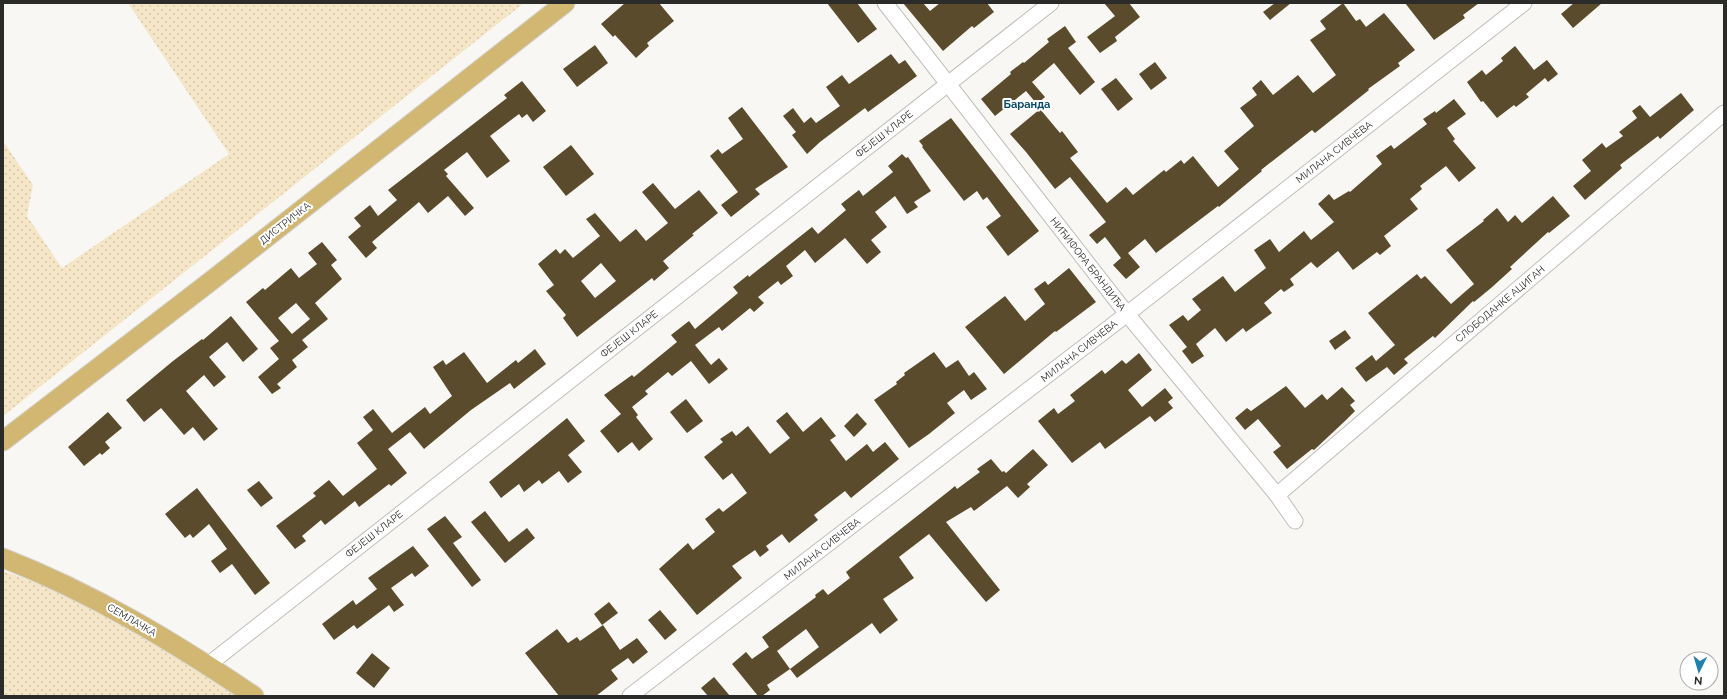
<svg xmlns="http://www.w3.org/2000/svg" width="1727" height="699" font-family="Raleway,sans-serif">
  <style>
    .grass { fill: url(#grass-dots) }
    .building { fill: #5a4b2d; fill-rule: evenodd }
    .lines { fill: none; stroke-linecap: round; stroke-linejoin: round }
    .minor-casing { stroke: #c0beba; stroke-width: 17 }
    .major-casing { stroke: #d5d5d4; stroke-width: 21 }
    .minor { stroke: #fff; stroke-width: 15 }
    .major { stroke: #d1b771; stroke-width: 19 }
    .labels { text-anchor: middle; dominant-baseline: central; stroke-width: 4; stroke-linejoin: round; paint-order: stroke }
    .street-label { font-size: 10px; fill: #2b2b29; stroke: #fff }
    .neighbourhood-label { font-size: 11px; font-weight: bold; fill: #054b69; stroke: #fff }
  </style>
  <defs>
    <pattern id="grass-dots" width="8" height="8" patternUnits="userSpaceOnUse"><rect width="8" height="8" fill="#f5e6c7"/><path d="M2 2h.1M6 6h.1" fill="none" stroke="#d2c5ab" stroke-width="1.8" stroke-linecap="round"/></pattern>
  </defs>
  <rect width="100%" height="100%" fill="#f9f7f3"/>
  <!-- grass -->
  <g class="grass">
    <polygon points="128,3 524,3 3,416 3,141 33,185 27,216 62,268 229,154"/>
    <polygon points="3,571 50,587 104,610 236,696 3,696"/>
  </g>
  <!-- building -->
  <g class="building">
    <polygon points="625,3 659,3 674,21 647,43 649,46 636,58 615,35 613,37 601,24"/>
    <polygon points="827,3 857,3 877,29 858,43"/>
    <polygon points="903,3 923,3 930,11 940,3 987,3 994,12 974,28 972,26 943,51"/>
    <polygon points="1104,3 1129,3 1140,17 1115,37 1117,41 1100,53 1087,37 1115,16"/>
    <polygon points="1275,3 1291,3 1270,20 1263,12"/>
    <polygon points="1343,3 1356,21 1360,19 1366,27 1384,13 1415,50 1398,63 1400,66 1368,89 1369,90 1315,133 1312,130 1261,170 1262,171 1219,207 1218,206 1156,253 1145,239 1128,253 1140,267 1126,279 1113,265 1121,258 1105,237 1097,244 1089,235 1106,222 1070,177 1055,189 1026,152 1010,134 1040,109 1060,133 1062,131 1078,152 1070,158 1107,203 1126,187 1133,195 1164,170 1166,172 1181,160 1184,164 1193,156 1218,187 1239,169 1224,151 1254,126 1240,108 1257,95 1252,88 1261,80 1273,95 1298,75 1313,93 1336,75 1310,40 1326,29 1320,21"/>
    <polygon points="1405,3 1479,3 1463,15 1465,18 1434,40"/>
    <polygon points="1574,3 1602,3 1573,28 1561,14"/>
    <polygon points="1065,26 1076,42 1068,48 1095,82 1080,95 1054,63 1032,82 1045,97 1037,104 1026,91 995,116 981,99 1011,74 1010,72 1023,62 1024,63 1049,42 1047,39"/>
    <polygon points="595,45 608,63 577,87 563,69"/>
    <polygon points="1515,46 1534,70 1547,60 1558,74 1548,82 1545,78 1526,94 1529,97 1516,107 1514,105 1497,118 1483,101 1481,102 1467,82 1482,70 1486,75 1503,61 1501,58"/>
    <polygon points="891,54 899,64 905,60 917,76 868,112 865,108 820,142 807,154 792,135 796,132 783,116 793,108 804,123 811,117 816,123 840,106 826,87 842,75 849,84"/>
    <polygon points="1155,62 1167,78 1151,90 1139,74"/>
    <polygon points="1116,78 1133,99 1118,111 1101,89"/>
    <polygon points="522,81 546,111 533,122 527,114 522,118 519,114 490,136 510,161 487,178 467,152 444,170 448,174 446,176 474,208 465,216 448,196 428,213 419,202 372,242 377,248 366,258 348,237 361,226 354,218 370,205 378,216 397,200 388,190 507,98 504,95"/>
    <polygon points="1681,93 1694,110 1660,139 1658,136 1620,165 1622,168 1585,200 1573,186 1591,171 1582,160 1602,143 1606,148 1623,136 1619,132 1637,118 1632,111 1640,105 1650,117"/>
    <polygon points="1454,99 1466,114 1447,128 1455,139 1453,141 1476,168 1459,182 1446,166 1420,186 1422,189 1410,199 1418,209 1384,236 1391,246 1380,255 1377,252 1353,270 1338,251 1317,268 1311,262 1290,279 1294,285 1284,292 1281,289 1264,303 1272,313 1246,332 1243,328 1226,342 1215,328 1196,344 1204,356 1192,364 1182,351 1187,347 1169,325 1183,315 1188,321 1201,310 1192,299 1223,276 1235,292 1266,268 1254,250 1270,239 1279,252 1304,231 1311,240 1334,222 1318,204 1329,194 1334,200 1349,191 1350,192 1382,164 1376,156 1391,145 1394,149 1427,124 1423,119 1435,111 1436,113"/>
    <polygon points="742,107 788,167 755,189 760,194 731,217 721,205 738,192 710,156 718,149 722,154 743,139 728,118"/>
    <polygon points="951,118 1039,231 1008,256 986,227 1001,216 987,197 983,200 977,191 964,201 922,147 923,146 919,141"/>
    <polygon points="571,145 594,174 566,196 543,167"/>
    <polygon points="902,154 906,158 908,157 931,191 914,202 918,207 907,214 895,196 875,212 887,227 871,240 881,252 867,264 845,238 815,263 805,250 786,266 793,276 781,285 778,281 758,297 764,303 754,312 750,308 722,331 719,327 695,345 711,365 719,358 728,369 709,384 691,361 672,376 668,372 645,391 648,394 632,407 638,415 636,417 653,439 639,451 632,442 618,453 600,431 621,414 604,395 632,375 634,377 677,342 671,335 689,321 695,329 738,293 733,287 748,275 749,277 812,227 818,234 846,210 841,204 859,190 863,196 893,172 888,166"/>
    <path d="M653 183 675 209 699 190 718 213 692 234 694 235 663 261 669 268 654 281 652 278 577 337 563 318 566 315 546 291 554 285 538 264 556 249 560 254 565 249 573 258 600 236 586 219 595 213 620 242 636 229 646 241 668 223 642 192ZM601 263 616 281 595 298 581 281Z"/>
    <polygon points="1553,196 1570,216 1549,233 1548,232 1510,267 1512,269 1491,288 1474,302 1473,301 1435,338 1433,336 1404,359 1408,363 1394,375 1387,367 1366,382 1355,368 1372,355 1376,361 1395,345 1368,313 1417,274 1421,279 1425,276 1451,304 1474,284 1446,250 1484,221 1483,220 1497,208 1508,222 1515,215 1522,223"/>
    <path d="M322 242 337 260 331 265 342 279 315 303 328 319 302 340 308 347 292 360 297 367 277 384 281 388 272 394 258 377 279 359 270 348 279 341 246 302 263 288 265 290 291 268 299 278 317 264 308 253ZM296 303 310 319 292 334 278 318Z"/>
    <polygon points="1069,268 1096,302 1056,332 1055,331 1004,374 965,327 1005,296 1025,321 1045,304 1034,289 1045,281 1048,285"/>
    <polygon points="231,316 258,349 243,362 227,342 209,357 226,377 214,387 204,375 186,391 218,429 204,441 193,427 184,435 161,408 144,422 126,400 173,361 202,339 203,340"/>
    <polygon points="1345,330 1351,338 1335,350 1329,341"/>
    <polygon points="535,349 546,364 514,389 510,383 471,410 424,449 410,432 388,449 407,473 391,486 389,484 359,507 355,501 325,525 321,520 302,536 306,541 295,549 276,526 316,496 313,493 329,480 343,496 377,469 357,443 373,430 363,417 373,409 392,433 425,407 430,414 452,396 433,367 443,360 446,365 464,352 487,383 516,360 518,363"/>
    <polygon points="934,352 946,368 958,360 969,376 974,372 987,389 971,400 964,390 947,403 955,413 929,434 909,448 874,400 897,384 896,382 905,375 904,373"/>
    <polygon points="1139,353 1152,370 1128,390 1142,407 1165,388 1173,398 1168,402 1173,408 1155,422 1150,416 1105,449 1100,442 1072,463 1038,421 1054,408 1058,414 1075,401 1070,395 1102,370 1105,374 1122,360 1126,364"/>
    <polygon points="1286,386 1305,408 1322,394 1327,400 1342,387 1355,401 1350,405 1355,411 1345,421 1314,450 1312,449 1287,469 1273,452 1281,446 1258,419 1245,430 1235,418 1247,408 1251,411"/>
    <polygon points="686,399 703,421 687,433 670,412"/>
    <polygon points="108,412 122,428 105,442 110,448 102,455 100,453 84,466 68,447"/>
    <polygon points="787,412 803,432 821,417 836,436 830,440 846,461 867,444 873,452 885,442 899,459 851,498 845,491 814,515 818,520 789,543 782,534 766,546 769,550 760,557 755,550 732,566 742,578 697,615 659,569 688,543 693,550 715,532 705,519 719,508 723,512 747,493 732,473 723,480 704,457 723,442 720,439 732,431 736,436 748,426 770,454 790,438 776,421"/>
    <polygon points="857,413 867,424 854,437 844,426"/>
    <polygon points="567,418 585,441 568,455 582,472 568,483 559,471 542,484 539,480 524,492 519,484 501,498 489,482"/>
    <path d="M1033 449 1048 465 1027 484 1030 487 1018 498 1007 486 974 511 971 507 946 522 1000 590 986 602 929 534 899 557 914 578 883 599 898 620 880 634 872 623 797 678 790 669 767 685 770 690 762 696H758L732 664 746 652 752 659 769 647 762 637 816 597 815 595 823 589 828 595 850 578 846 572 949 491 955 486 957 489 980 472 977 469 991 459 1002 472 1004 471 1006 473ZM806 629 819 647 790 669 777 651Z"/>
    <polygon points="259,481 273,498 261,507 247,490"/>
    <polygon points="197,488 270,583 255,595 232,564 220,573 211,561 227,549 209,524 193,538 190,534 185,538 165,514"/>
    <polygon points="485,511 509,542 527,528 535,538 505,563 471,522"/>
    <polygon points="445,516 462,537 453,543 481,580 472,587 427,529"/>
    <polygon points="413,546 429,566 415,577 412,573 391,588 404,605 394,612 389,605 357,629 354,625 334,640 322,624 353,600 356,605 377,589 368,578"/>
    <polygon points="609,602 618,613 602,625 594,614"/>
    <polygon points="660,610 677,630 665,640 648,620"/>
    <polygon points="603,625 620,650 637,638 648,652 633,664 628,658 611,670 618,679 596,696 559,696 525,653 557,629 568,643 577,637 580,641"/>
    <polygon points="372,653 390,668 374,688 356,673"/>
    <polygon points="714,677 730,696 708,696 701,688"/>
  </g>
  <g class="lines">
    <defs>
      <g id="minor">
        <polyline points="885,3 1127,314 1277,495 1295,521"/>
        <polyline points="1277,495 1724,113"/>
        <polyline points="208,665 1051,3"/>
        <polyline points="630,696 1127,314 1524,3"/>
      </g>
      <g id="major">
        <polyline points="3,441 211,281 565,3"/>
        <path d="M3 558C93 593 174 642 254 696"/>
      </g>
    </defs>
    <!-- minor casing -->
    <use href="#minor" class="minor-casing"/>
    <!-- major casing -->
    <use href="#major" class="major-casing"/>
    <!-- minor -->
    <use href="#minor" class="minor"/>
    <!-- major -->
    <use href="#major" class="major"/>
  </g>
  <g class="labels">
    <!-- street labels -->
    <g class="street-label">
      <text transform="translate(884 134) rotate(-38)">ФЕЈЕШ КЛАРЕ</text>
      <text transform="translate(1334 152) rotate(-38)">МИЛАНА СИВЧЕВА</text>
      <text transform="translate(285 223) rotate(-38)">ДИСТРИЧКА</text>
      <text transform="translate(1088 264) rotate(52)">НИЋИФОРА БРАНДИЋА</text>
      <text transform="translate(1500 304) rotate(-40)">СЛОБОДАНКЕ АЦИГАН</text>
      <text transform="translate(629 334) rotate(-38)">ФЕЈЕШ КЛАРЕ</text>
      <text transform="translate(1079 351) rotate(-38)">МИЛАНА СИВЧЕВА</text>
      <text transform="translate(374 534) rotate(-38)">ФЕЈЕШ КЛАРЕ</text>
      <text transform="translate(822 549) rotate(-38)">МИЛАНА СИВЧЕВА</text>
      <text transform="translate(132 620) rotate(30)">СЕМЛАЧКА</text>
    </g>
    <!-- neighbourhood labels -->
    <g class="neighbourhood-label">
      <text x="1027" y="104">Баранда</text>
    </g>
  </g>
  <!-- border -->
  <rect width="1727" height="699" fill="none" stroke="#2b2b29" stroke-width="8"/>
  <!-- north arrow -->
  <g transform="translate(1699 671) rotate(185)"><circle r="19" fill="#ffffff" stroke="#aaaaa9"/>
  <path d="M0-3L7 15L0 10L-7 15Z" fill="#2280ad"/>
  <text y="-6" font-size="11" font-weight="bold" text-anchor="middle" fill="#2b2b29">N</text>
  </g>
</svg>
